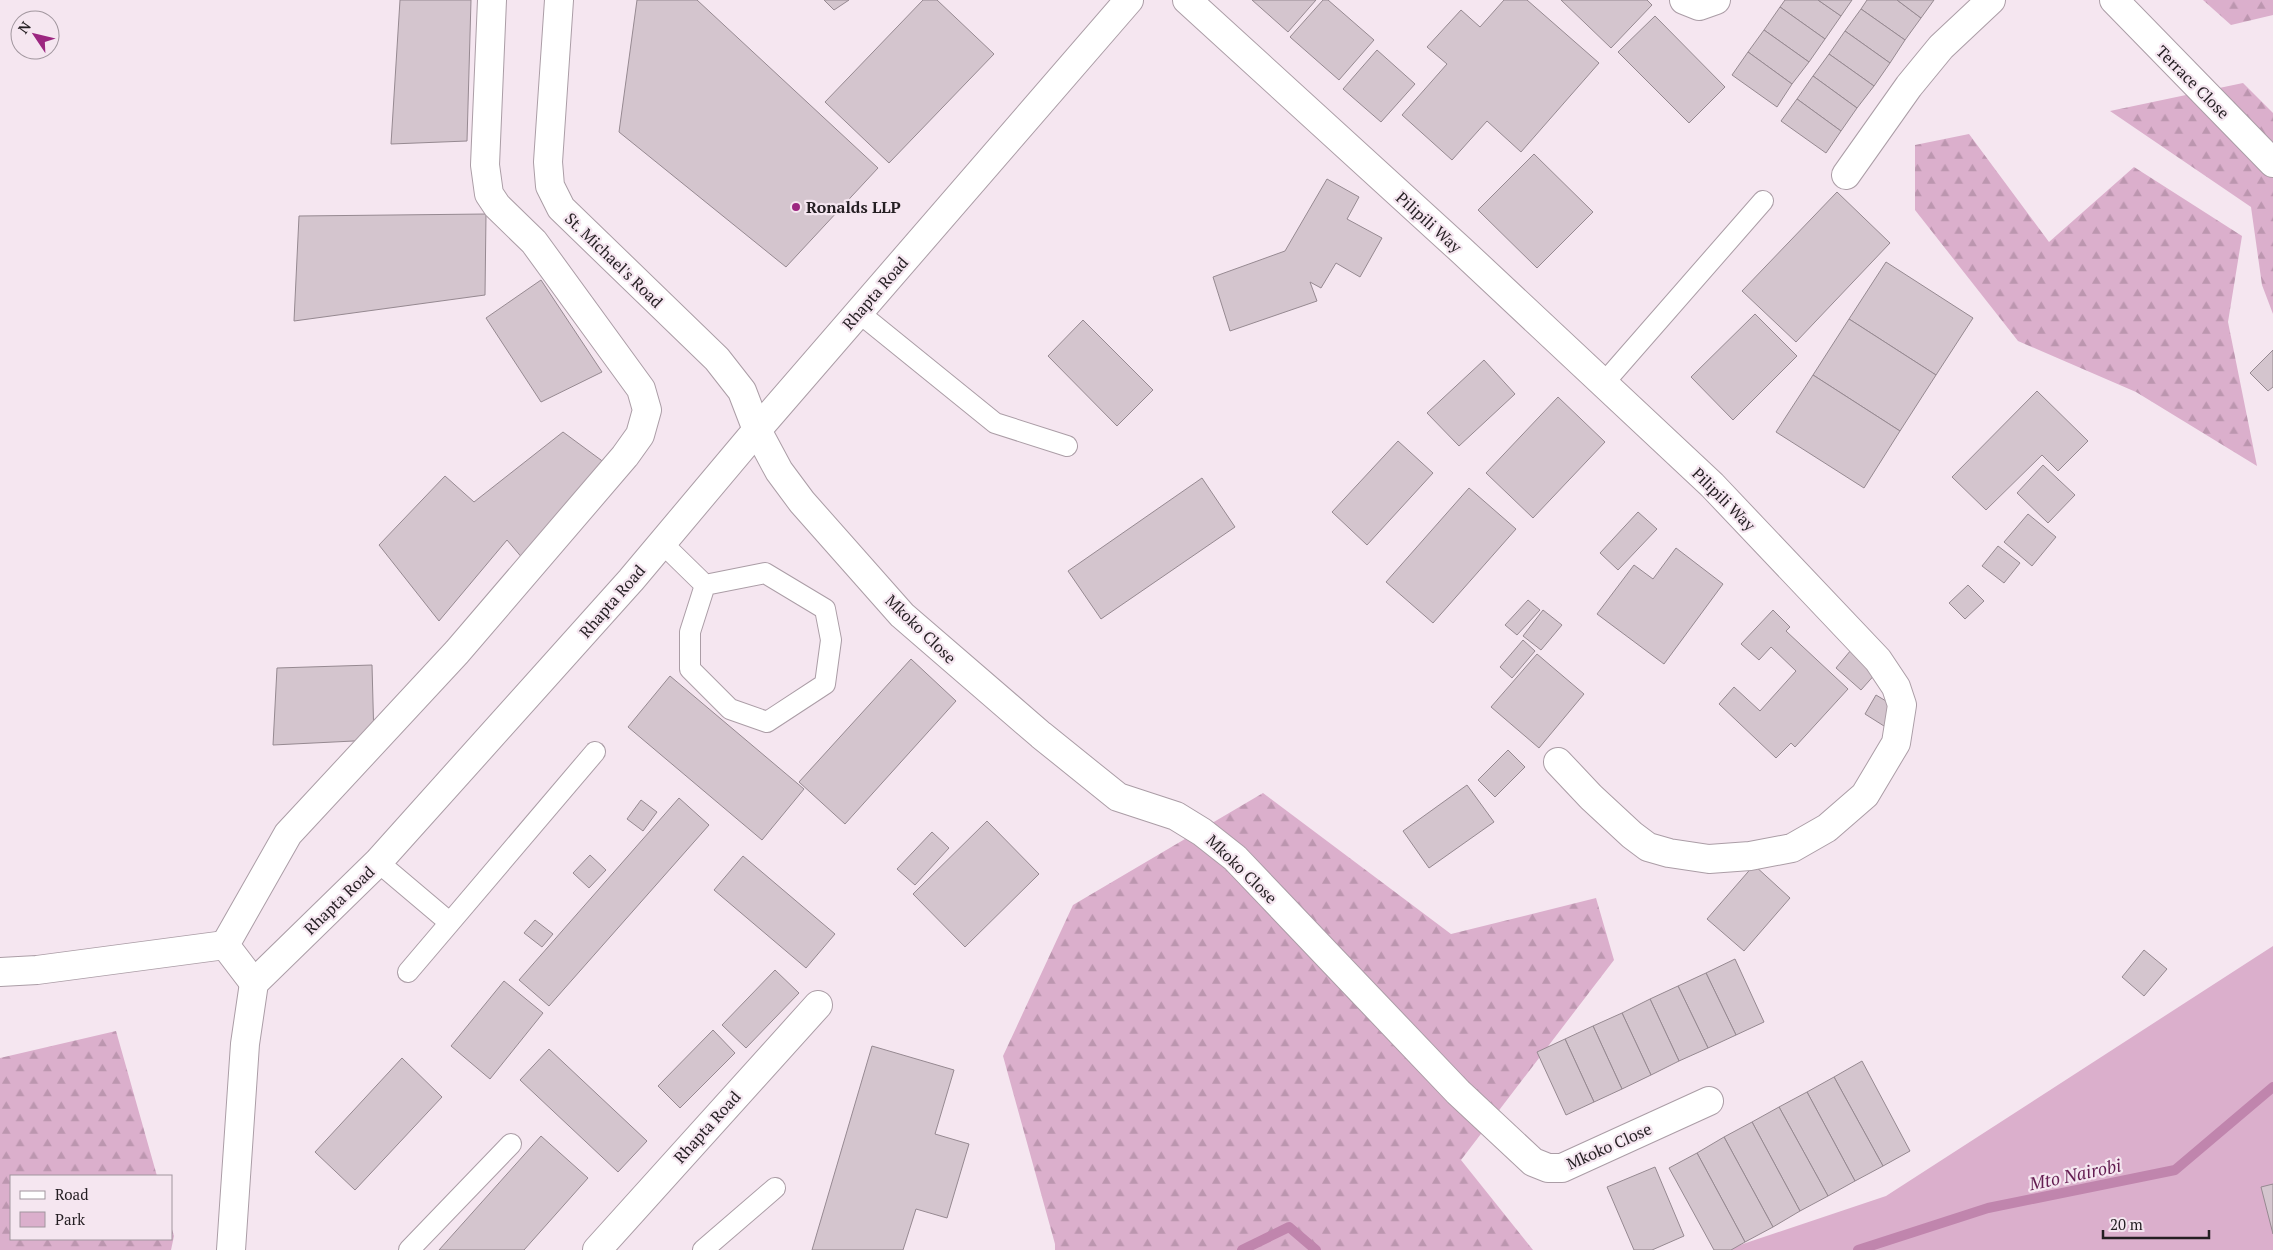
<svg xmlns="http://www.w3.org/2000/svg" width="2273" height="1250" font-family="'PT Serif',serif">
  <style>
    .green { fill: #dbafcc }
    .forest { fill: url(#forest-firs) }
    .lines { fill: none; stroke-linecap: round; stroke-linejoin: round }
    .stream { stroke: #c085ad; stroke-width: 10 }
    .building { fill: #d4c5ce; stroke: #968991 }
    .lane-casing { stroke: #ab9da6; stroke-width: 22 }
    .street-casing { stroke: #ab9da6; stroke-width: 30 }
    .lane { stroke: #fff; stroke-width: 20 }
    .street { stroke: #fff; stroke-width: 28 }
    .poi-dot { fill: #9c2680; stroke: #f5e6f0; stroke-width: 2 }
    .labels { text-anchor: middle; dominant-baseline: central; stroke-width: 4.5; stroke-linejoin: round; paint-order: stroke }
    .street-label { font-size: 16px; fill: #241e22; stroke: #f5e6f0 }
    .poi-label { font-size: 16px; font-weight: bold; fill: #241e22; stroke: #f5e6f0; text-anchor: start }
    .water-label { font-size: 18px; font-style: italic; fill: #631d51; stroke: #f5e6f0 }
  </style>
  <defs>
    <pattern id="forest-firs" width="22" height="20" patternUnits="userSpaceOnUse" patternTransform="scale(1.25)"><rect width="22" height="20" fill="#dbafcc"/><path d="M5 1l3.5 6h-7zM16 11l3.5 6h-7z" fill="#bc96af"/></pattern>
  </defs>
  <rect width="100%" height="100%" fill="#f5e6f0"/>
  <!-- green -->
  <polygon class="green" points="2273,946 2273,1250 1725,1250 1886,1196"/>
  <!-- forest -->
  <g class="forest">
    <polygon points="2203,0 2273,0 2273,15 2231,25"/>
    <polygon points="2243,83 2273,113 2273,314 2262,285 2251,207 2110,111"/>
    <polygon points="1969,134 2049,242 2134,167 2242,236 2228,322 2257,466 2136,392 2018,341 1915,210 1915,145"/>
    <polygon points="1263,793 1451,934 1596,898 1614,960 1461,1160 1533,1250 1055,1250 1055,1244 1003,1056 1073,905"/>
    <polygon points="116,1031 157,1176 11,1176 11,1239 171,1239 171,1226 174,1236 171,1250 0,1250 0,1058"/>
  </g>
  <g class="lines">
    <!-- stream -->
    <g class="stream">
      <polyline points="1242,1250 1289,1227 1316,1250"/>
      <polyline points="1858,1250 1988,1208 2175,1170 2273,1087"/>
    </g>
  </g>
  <!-- building -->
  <g class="building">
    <polygon points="400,0 471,0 467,141 391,144"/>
    <polygon points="637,0 697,0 878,168 786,267 619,132"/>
    <polygon points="824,0 849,0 834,10"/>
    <polygon points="923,0 937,0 994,54 889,163 825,102"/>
    <polygon points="1252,0 1316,0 1288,32"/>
    <polygon points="1323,0 1328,0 1374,40 1339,80 1290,37"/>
    <polygon points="1504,0 1527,0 1599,63 1521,152 1487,121 1452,160 1402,115 1447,64 1427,47 1461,10 1480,27"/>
    <polygon points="1561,0 1647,0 1652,5 1611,48"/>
    <polygon points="1785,0 1818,0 1841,16 1825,39 1780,7"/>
    <polygon points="1818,0 1852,0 1841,16"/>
    <polygon points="1867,0 1897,0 1921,18 1905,40 1861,9"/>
    <polygon points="1897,0 1934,0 1921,18"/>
    <polygon points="1780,7 1825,39 1809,62 1764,30"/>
    <polygon points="1861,9 1905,40 1890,63 1845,31"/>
    <polygon points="1655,16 1725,87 1689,123 1618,52"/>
    <polygon points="1764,30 1809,62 1792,84 1748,52"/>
    <polygon points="1845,31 1890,63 1874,86 1829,54"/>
    <polygon points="1377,50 1415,84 1381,122 1343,89"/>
    <polygon points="1748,52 1792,84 1777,107 1732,75"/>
    <polygon points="1829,54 1874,86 1857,108 1813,76"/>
    <polygon points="1813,76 1857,108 1841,131 1797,99"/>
    <polygon points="1797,99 1841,131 1826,153 1781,121"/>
    <polygon points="1534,154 1593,212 1537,268 1478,210"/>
    <polygon points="1327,179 1359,197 1347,219 1382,238 1360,277 1336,263 1321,288 1310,282 1317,301 1230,331 1213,277 1285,251"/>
    <polygon points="1837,192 1890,243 1796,342 1742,291"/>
    <polygon points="486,214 485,295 294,321 299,216"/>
    <polygon points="1886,262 1973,318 1936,375 1849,319"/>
    <polygon points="541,280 602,372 541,402 486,318"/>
    <polygon points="1755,314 1797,356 1733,420 1691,377"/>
    <polygon points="1849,319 1936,375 1900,431 1813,375"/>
    <polygon points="1083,320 1153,390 1117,426 1048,356"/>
    <polygon points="2273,350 2273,387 2268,391 2250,373"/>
    <polygon points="1484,360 1515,394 1459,446 1427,413"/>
    <polygon points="1813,375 1900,431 1864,488 1776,432"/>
    <polygon points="2037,391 2088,441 2058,471 2042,455 1986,510 1952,477"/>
    <polygon points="1558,397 1605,442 1533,518 1486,473"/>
    <polygon points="563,432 605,463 524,560 507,540 439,621 379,545 445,476 474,502"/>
    <polygon points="1398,441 1433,473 1367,545 1332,512"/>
    <polygon points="2043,465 2075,495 2048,523 2017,493"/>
    <polygon points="1202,478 1235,527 1101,619 1068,571"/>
    <polygon points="1469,488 1516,529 1433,623 1386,582"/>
    <polygon points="1638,512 1657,529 1618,570 1600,553"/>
    <polygon points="2028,514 2056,537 2032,566 2004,542"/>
    <polygon points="1998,546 2020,563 2004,583 1982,566"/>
    <polygon points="1676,548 1723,584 1664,664 1597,614 1634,565 1653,579"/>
    <polygon points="1968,585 1984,601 1965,619 1949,603"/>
    <polygon points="1528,600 1540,610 1517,635 1505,625"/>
    <polygon points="1543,610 1562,625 1541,650 1523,636"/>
    <polygon points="1773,610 1790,627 1786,631 1848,689 1795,747 1791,743 1776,758 1719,704 1734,687 1760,711 1796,671 1771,647 1759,660 1741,644"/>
    <polygon points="1523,640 1535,651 1512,678 1500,667"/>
    <polygon points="1851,650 1877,672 1861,690 1836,668"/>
    <polygon points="1537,654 1584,694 1539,748 1491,707"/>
    <polygon points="911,659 956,701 845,824 799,782"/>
    <polygon points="372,665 374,740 273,745 277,668"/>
    <polygon points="670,676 804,789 762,840 628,727"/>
    <polygon points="1876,695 1896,707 1884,726 1865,714"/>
    <polygon points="1508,750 1525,767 1495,797 1478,780"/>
    <polygon points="1467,785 1494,822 1429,868 1403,831"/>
    <polygon points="679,798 709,825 549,1006 519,980"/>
    <polygon points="641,800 657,812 643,831 627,819"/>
    <polygon points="987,821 1039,874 965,947 913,894"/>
    <polygon points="932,832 949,848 915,885 897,869"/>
    <polygon points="590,855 606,870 589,888 573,873"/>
    <polygon points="743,856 835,934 806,968 714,890"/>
    <polygon points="1754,865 1790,898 1744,951 1707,919"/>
    <polygon points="535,920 553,934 542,947 524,933"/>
    <polygon points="2144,950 2167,969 2144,996 2122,977"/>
    <polygon points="1735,959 1764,1022 1736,1035 1706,973"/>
    <polygon points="775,970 799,993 746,1048 722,1025"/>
    <polygon points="1706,973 1736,1035 1708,1048 1678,986"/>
    <polygon points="504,981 543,1013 490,1079 451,1046"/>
    <polygon points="1678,986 1708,1048 1679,1061 1650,999"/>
    <polygon points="1650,999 1679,1061 1651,1075 1622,1013"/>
    <polygon points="1622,1013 1651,1075 1622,1089 1593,1026"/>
    <polygon points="1593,1026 1622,1089 1594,1102 1565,1039"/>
    <polygon points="713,1030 735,1053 680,1108 658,1086"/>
    <polygon points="1565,1039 1594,1102 1566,1115 1537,1052"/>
    <polygon points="872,1046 954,1070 935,1134 969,1144 947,1218 916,1209 903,1250 812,1250"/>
    <polygon points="549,1049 647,1141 618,1172 520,1080"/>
    <polygon points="402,1058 442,1097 355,1190 315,1152"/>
    <polygon points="1862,1061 1910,1151 1883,1166 1834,1077"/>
    <polygon points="1834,1077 1883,1166 1855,1181 1807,1092"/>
    <polygon points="1807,1092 1855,1181 1828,1196 1779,1107"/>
    <polygon points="1779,1107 1828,1196 1800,1211 1752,1122"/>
    <polygon points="1752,1122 1800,1211 1773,1227 1724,1137"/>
    <polygon points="541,1136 588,1178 524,1250 439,1250"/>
    <polygon points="1724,1137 1773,1227 1745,1242 1697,1153"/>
    <polygon points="1697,1153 1745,1242 1731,1250 1714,1250 1669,1168"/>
    <polygon points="1655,1167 1684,1236 1652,1250 1634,1250 1607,1187"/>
    <polygon points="2273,1184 2273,1234 2261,1187"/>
  </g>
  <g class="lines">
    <defs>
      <g id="lane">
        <polyline points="858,312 995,423 1067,446"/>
        <polyline points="1603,384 1763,201"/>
        <polyline points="662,543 705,585 690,632 690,669 730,709 767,722 825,684 831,640 825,609 765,573 705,585"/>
        <polyline points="378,862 449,922"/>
        <polyline points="408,972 595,752"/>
        <polyline points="409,1250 511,1144"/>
        <polyline points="703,1250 775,1188"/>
      </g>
      <g id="street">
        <polyline points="559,0 548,162 550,186 561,208 717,359 742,391 757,430 779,471 802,502 902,615 1041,735 1118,797 1176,816 1202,832 1235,858 1458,1092 1533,1162 1548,1168 1562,1168 1709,1101"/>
        <polyline points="1187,0 1461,250 1712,485 1878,660 1896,687 1902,705 1896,743 1865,795 1827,828 1792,848 1750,856 1709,859 1669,853 1648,847 1632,835 1591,797 1558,762"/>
        <polyline points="1684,0 1699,6 1716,0"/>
        <polyline points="2114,0 2273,163"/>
        <polyline points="1846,175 1909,86 1941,47 1991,0"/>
        <polyline points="0,972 37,970 225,945"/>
        <polyline points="254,983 225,945 288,834 457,652 625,456 640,435 647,410 641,389 534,242 497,206 489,194 485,165 492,0"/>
        <polyline points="231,1250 245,1044 254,983 378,862 631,580 757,430 1129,0"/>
        <polyline points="597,1250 818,1005"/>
      </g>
    </defs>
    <!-- lane casing -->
    <use href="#lane" class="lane-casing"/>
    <!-- street casing -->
    <use href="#street" class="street-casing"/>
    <!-- lane -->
    <use href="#lane" class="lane"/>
    <!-- street -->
    <use href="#street" class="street"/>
  </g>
  <!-- markers -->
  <circle class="poi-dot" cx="796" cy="207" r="5"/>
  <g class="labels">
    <!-- street labels -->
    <g class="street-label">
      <text transform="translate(2193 82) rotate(45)">Terrace Close</text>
      <text transform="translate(1429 222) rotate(42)">Pilipili Way</text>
      <text transform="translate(614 260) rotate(44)">St. Michael's Road</text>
      <text transform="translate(875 293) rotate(-49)">Rhapta Road</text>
      <text transform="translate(1724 499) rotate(45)">Pilipili Way</text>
      <text transform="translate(612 601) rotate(-49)">Rhapta Road</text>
      <text transform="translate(921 629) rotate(44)">Mkoko Close</text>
      <text transform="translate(1242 869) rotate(44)">Mkoko Close</text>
      <text transform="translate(339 900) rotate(-44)">Rhapta Road</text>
      <text transform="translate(707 1127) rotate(-48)">Rhapta Road</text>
      <text transform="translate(1609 1146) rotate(-24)">Mkoko Close</text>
    </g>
    <!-- poi labels -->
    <g class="poi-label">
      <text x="806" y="207">Ronalds LLP</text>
    </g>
    <!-- water labels -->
    <g class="water-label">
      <text transform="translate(2075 1174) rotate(-12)">Mto Nairobi</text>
    </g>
  </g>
  <!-- legend -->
  <rect x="10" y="1175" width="162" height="65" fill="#f5e6f0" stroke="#a1969e"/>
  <rect x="20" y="1191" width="25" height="8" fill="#ffffff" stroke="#a1969e"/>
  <text x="55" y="1200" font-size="15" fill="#241e22">Road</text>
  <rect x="20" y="1212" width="25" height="15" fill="#dbafcc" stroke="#a1969e"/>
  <text x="55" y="1225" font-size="15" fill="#241e22">Park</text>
  <!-- north arrow -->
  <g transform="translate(35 35) rotate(305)"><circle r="24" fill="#f5e6f0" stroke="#a1969e"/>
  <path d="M0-4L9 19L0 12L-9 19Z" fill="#9c2680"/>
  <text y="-8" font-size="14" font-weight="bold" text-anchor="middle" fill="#241e22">N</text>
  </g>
  <!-- scale -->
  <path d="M2103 1230v8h106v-8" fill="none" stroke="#241e22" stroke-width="2.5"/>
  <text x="2110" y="1230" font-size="15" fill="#241e22" stroke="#f5e6f0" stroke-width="4" paint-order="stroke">20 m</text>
</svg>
